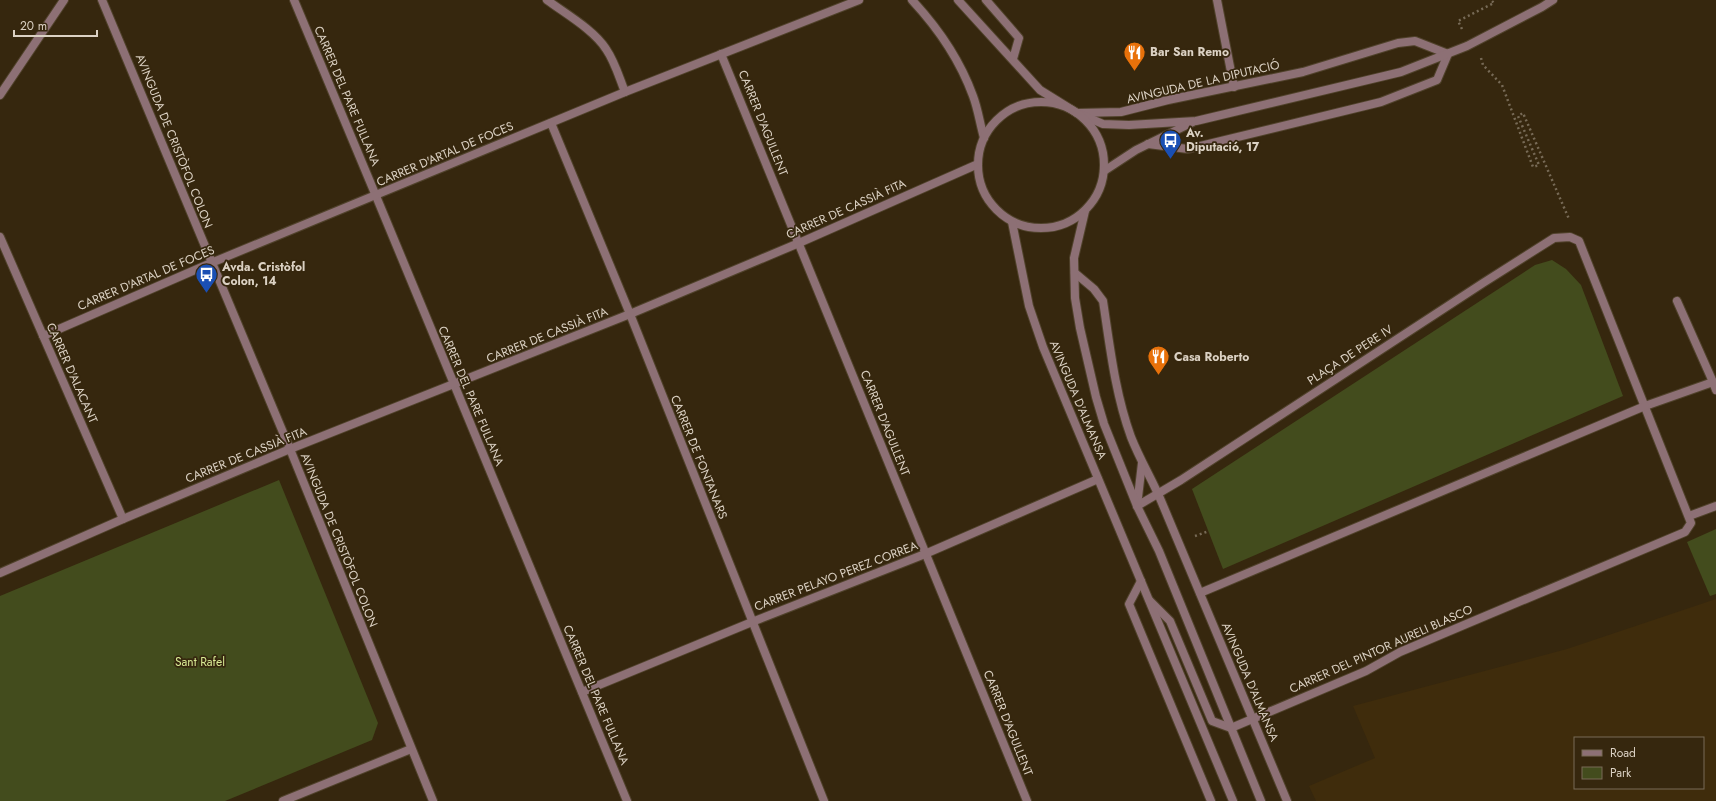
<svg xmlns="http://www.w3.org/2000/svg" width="1716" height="801" font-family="Jost,sans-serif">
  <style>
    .built { fill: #3f2c0c; fill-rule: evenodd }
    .green { fill: #434c1d }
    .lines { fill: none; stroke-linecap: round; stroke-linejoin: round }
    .service-casing { stroke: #50422b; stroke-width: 10 }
    .minor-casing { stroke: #50422b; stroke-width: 10 }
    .tertiary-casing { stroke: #50422b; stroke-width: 10 }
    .path { stroke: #776a56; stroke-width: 2.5; stroke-dasharray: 2 3; stroke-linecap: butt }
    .service { stroke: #8d7075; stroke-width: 8 }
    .minor { stroke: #8d7075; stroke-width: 8 }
    .tertiary { stroke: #8d7075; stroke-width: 8 }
    .labels { text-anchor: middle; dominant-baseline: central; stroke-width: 3.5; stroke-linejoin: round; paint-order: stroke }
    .poi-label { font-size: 12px; font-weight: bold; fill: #dbd1c3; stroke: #36270e; text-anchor: start }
    .street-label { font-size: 12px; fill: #dbd1c3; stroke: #36270e }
    .park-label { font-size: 12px; fill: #d9eb95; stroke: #36270e }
  </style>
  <rect width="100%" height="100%" fill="#36270e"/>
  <!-- built -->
  <path class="built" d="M1716 599V801H1316L1309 786 1375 758 1353 706 1567 649ZM1575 738H1703V788H1575Z"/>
  <!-- green -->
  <g class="green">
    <polygon points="1552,260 1566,269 1581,285 1623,396 1223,569 1192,489 1535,265"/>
    <polygon points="279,480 378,723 372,740 225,801 0,801 0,596"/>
    <polygon points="1716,529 1716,594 1710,596 1687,542"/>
  </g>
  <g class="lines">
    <defs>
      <g id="service">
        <polyline points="1677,301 1713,382"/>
        <polyline points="1645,406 1713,382 1716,390"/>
        <polyline points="1689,516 1716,506"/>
      </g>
      <g id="minor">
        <polyline points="102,0 290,449 433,801"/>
        <polyline points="294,0 376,196 627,801"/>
        <path d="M547 0C566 14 594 30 606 49 615 62 619 77 625 92"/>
        <polyline points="986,0 1019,38 1013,59"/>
        <polyline points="1217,0 1234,87"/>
        <polyline points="721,54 1027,801"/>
        <polyline points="0,95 64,0"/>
        <polyline points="1077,113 1121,112 1168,100 1303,72 1398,43 1415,41 1448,54 1437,80 1381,102 1188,149 1148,144"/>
        <polyline points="551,123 630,314 824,801"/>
        <polyline points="0,237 123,519"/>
        <path d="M1075 273 1094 289 1103 301C1110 347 1115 393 1131 437 1140 460 1153 481 1162 503L1287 801"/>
        <polyline points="43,336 211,263 625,92 859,0"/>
        <polyline points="1137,506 1181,480 1483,283 1554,238 1570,237 1579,241 1691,523 1685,532 1400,652 1366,671 1231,728 1212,721 1170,621 1150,601"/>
        <polyline points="1137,506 1142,463"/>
        <polyline points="0,573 123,519 290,449 630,314 799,243 978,164"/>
        <polyline points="1141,581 1129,604 1211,801"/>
        <polyline points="1200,593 1645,406"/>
        <polyline points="582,692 752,622 925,554 1098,479"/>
        <polyline points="283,801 411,749"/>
      </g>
      <g id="tertiary">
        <path d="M912 0C938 28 960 60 973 96 978 109 980 124 984 138"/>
        <polyline points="958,0 1040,90 1077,113 1103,124 1129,125 1196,121 1401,72 1467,46 1542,7 1553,0"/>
        <circle cx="1041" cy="165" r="63"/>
        <polyline points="1104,171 1136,150 1193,122"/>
        <polyline points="1085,211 1074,258 1075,298 1080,328 1096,397 1104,424 1137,506 1159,551 1261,801"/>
        <polyline points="1012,222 1029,306 1043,347 1233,801"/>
      </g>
    </defs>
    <!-- service casing -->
    <use href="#service" class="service-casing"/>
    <!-- minor casing -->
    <use href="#minor" class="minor-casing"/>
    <!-- tertiary casing -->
    <use href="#tertiary" class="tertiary-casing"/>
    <!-- path -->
    <g class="path">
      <polyline points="1462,29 1458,21 1494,3 1491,0"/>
      <polyline points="1481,58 1483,65 1502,85 1533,167 1539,165 1518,116 1523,113 1569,219"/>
      <polyline points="1195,536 1209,531"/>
    </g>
    <!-- service -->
    <use href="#service" class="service"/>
    <!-- minor -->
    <use href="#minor" class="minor"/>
    <!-- tertiary -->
    <use href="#tertiary" class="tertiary"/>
  </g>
  <!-- icons -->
  <defs>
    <symbol id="restaurant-pin" viewBox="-11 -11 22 30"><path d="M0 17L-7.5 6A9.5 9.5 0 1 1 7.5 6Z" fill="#e8710a" stroke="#36270e"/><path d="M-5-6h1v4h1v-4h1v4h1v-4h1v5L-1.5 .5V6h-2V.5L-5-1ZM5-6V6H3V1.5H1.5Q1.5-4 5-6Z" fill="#fff"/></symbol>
    <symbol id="bus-pin" viewBox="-11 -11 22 30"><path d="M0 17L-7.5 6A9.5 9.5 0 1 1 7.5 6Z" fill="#1a4fb4" stroke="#36270e"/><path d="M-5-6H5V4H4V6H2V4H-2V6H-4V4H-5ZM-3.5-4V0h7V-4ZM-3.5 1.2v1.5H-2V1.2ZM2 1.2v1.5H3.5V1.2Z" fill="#fff"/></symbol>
  </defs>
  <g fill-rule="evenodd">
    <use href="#restaurant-pin" x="1122" y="40" width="25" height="34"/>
    <use href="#bus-pin" x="1158" y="128" width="25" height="34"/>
    <use href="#bus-pin" x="194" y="262" width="25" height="34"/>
    <use href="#restaurant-pin" x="1146" y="344" width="25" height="34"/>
  </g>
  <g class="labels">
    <!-- poi labels -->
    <g class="poi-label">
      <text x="1150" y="52">Bar San Remo</text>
      <text x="1186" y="133">Av.<tspan x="1186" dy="14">Diputació, 17</tspan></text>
      <text x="222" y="267">Avda. Cristòfol<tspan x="222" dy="14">Colon, 14</tspan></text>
      <text x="1174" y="357">Casa Roberto</text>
    </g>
    <!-- street labels -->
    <g class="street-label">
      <text transform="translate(1203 82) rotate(-13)">AVINGUDA DE LA DIPUTACIÓ</text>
      <text transform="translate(347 96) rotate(67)">CARRER DEL PARE FULLANA</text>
      <text transform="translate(763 123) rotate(68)">CARRER D'AGULLENT</text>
      <text transform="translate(174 141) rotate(68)">AVINGUDA DE CRISTÒFOL COLON</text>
      <text transform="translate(445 154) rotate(-23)">CARRER D'ARTAL DE FOCES</text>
      <text transform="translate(846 209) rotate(-24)">CARRER DE CASSIÀ FITA</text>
      <text transform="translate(146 278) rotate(-23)">CARRER D'ARTAL DE FOCES</text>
      <text transform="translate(547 335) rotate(-22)">CARRER DE CASSIÀ FITA</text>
      <text transform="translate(1350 355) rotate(-33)">PLAÇA DE PERE IV</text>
      <text transform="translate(72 373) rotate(66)">CARRER D'ALACANT</text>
      <text transform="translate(471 396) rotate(67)">CARRER DEL PARE FULLANA</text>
      <text transform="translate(1078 400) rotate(67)">AVINGUDA D'ALMANSA</text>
      <text transform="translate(885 423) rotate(68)">CARRER D'AGULLENT</text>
      <text transform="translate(246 455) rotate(-22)">CARRER DE CASSIÀ FITA</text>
      <text transform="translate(699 457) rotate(68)">CARRER DE FONTANARS</text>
      <text transform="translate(339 540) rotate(68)">AVINGUDA DE CRISTÒFOL COLON</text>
      <text transform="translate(836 576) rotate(-21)">CARRER PELAYO PEREZ CORREA</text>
      <text transform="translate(1381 649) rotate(-24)">CARRER DEL PINTOR AURELI BLASCO</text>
      <text transform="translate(1250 682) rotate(67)">AVINGUDA D'ALMANSA</text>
      <text transform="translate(596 695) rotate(67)">CARRER DEL PARE FULLANA</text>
      <text transform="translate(1008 723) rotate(68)">CARRER D'AGULLENT</text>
    </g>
    <!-- park labels -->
    <g class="park-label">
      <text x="200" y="662">Sant Rafel</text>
    </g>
  </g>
  <!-- legend -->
  <rect x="1574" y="737" width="130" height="52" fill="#36270e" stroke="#786b56"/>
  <rect x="1582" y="750" width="20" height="6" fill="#8d7075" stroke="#786b56"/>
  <text x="1610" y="757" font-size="12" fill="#dbd1c3">Road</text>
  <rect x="1582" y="767" width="20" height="12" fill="#434c1d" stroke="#786b56"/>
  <text x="1610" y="777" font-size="12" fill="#dbd1c3">Park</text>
  <!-- scale -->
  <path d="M14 30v6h83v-6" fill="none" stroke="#dbd1c3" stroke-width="2"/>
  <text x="20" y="30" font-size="12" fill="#dbd1c3" stroke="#36270e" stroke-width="3" paint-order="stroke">20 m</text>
</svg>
